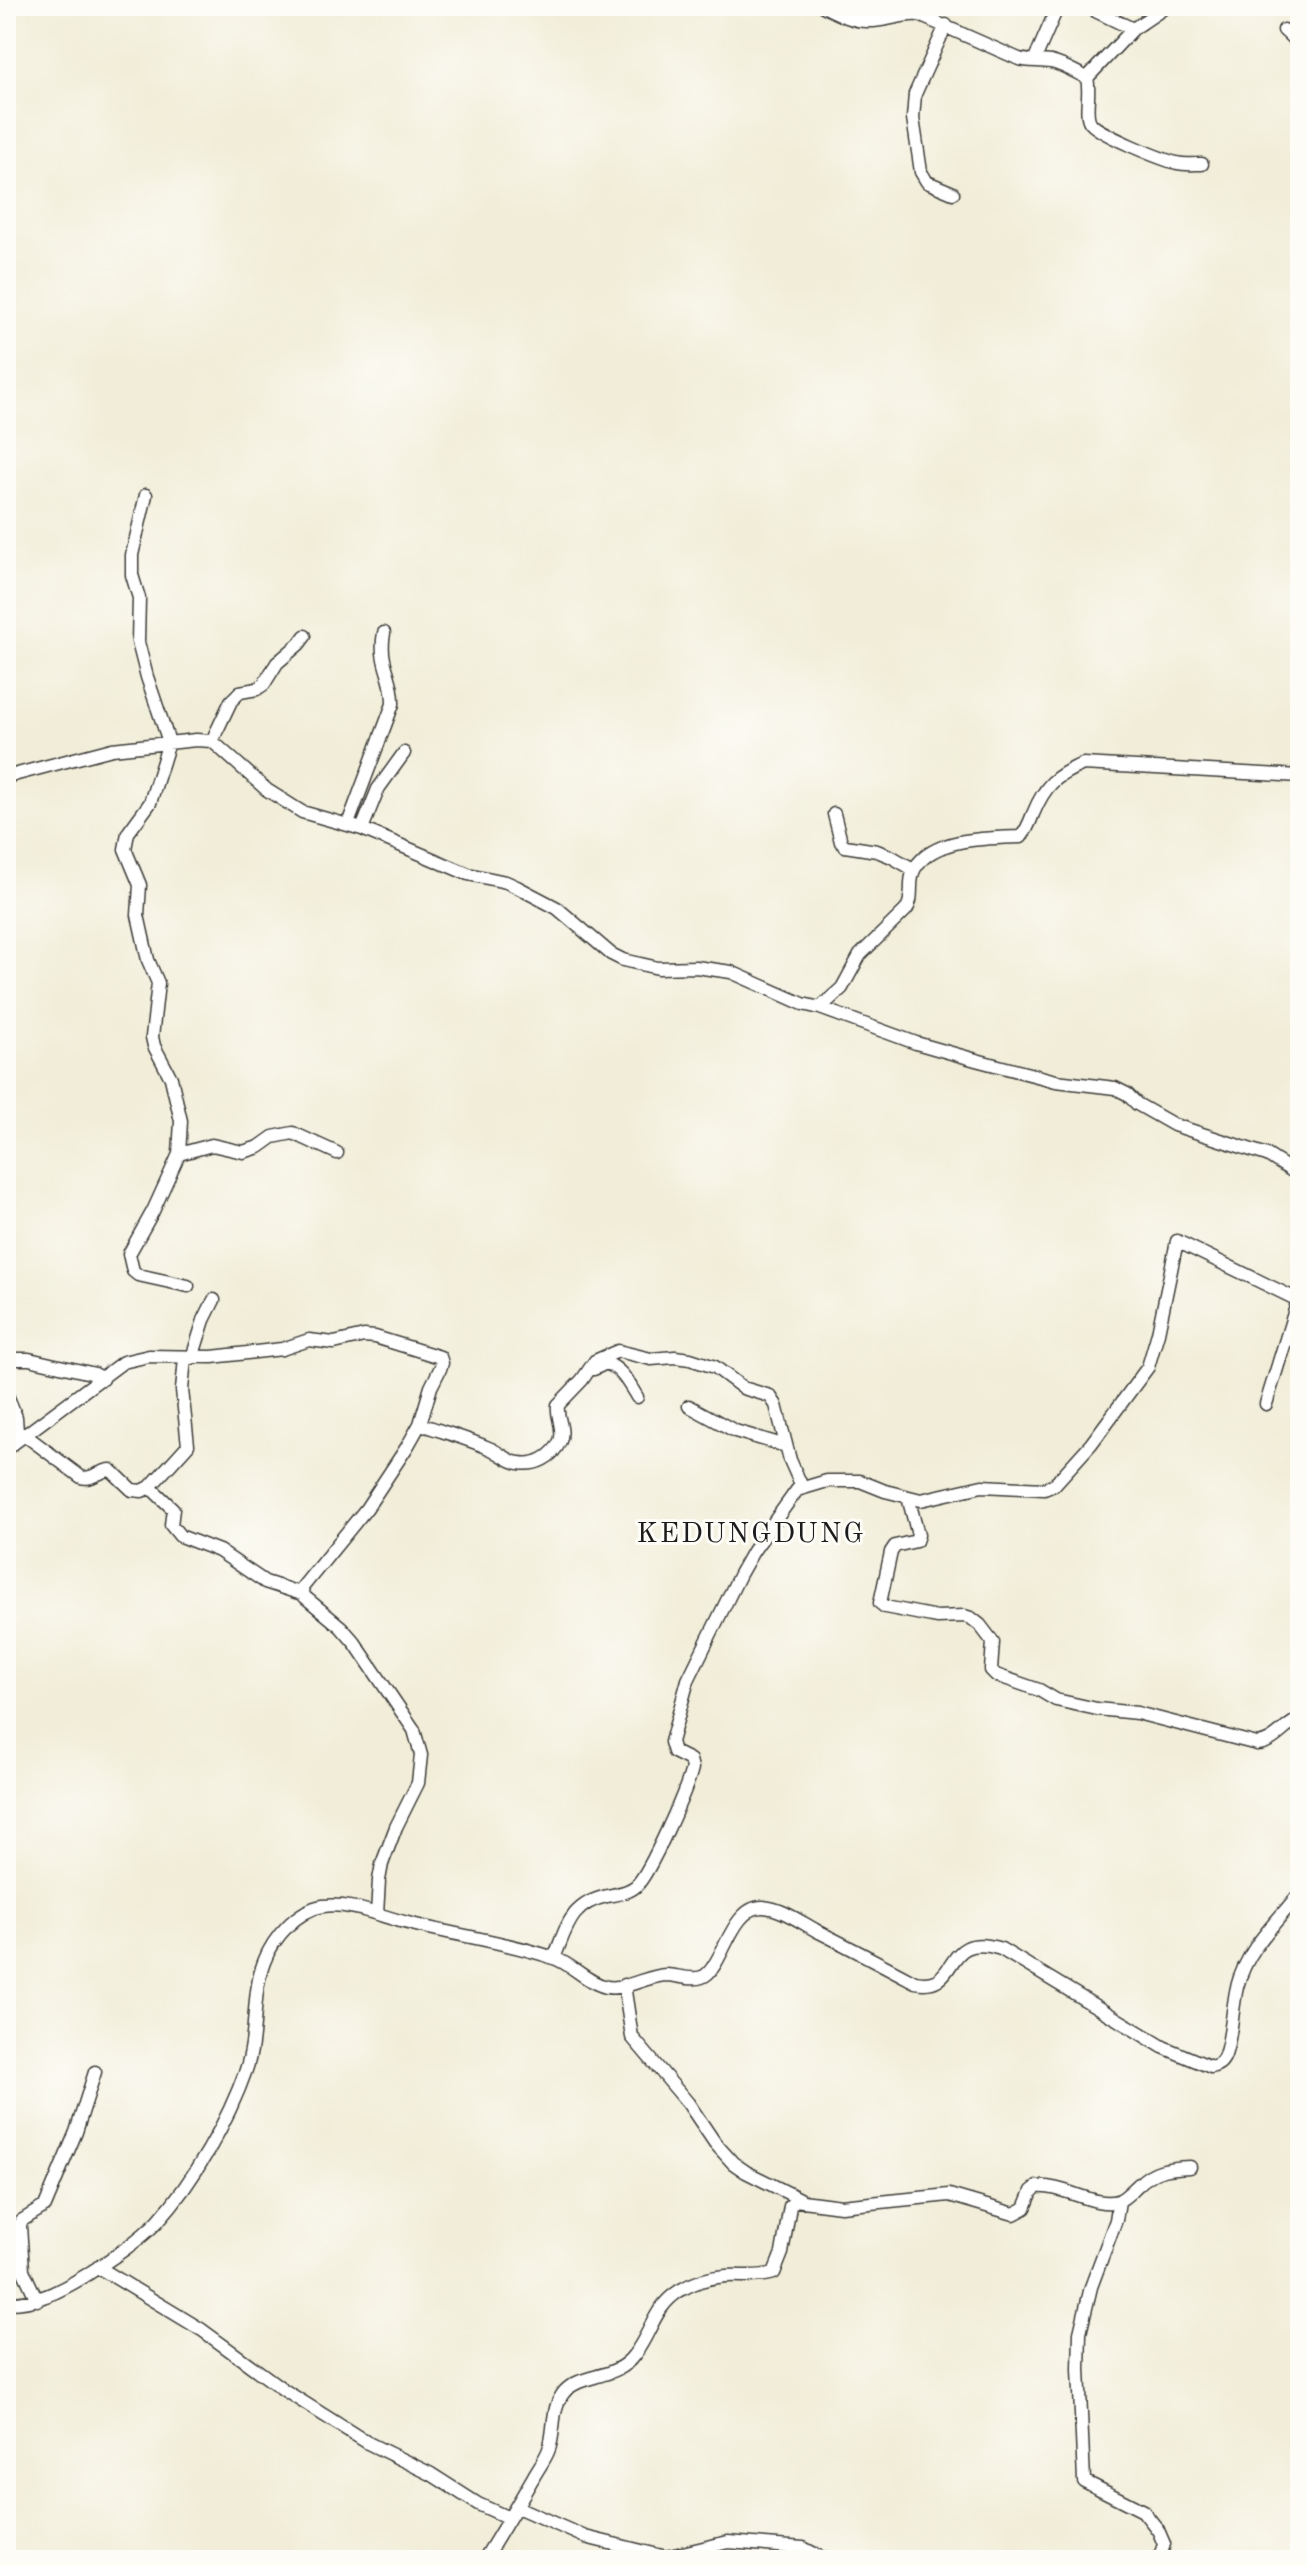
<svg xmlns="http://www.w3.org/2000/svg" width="1306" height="2566" font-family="'Old Standard TT',serif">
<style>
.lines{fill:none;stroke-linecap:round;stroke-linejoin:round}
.minor-casing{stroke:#3c3b38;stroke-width:15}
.minor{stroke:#fff;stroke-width:12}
.labels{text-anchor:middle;stroke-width:6;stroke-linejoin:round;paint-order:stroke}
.quarter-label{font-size:28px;letter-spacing:2px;fill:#1c1c1c;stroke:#fdfcf7}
</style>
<rect width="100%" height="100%" fill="#fdfcf7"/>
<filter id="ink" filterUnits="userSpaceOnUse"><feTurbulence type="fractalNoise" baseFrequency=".0125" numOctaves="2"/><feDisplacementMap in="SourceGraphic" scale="16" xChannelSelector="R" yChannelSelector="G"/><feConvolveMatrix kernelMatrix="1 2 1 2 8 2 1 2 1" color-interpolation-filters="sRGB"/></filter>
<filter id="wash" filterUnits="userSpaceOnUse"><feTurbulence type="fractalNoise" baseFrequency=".006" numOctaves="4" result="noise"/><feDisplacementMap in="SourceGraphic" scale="32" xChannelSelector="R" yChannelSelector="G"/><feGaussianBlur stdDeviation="1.8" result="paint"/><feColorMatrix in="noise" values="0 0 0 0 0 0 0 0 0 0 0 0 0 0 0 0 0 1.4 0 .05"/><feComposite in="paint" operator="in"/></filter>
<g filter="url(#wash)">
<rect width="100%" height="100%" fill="#f1edd8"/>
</g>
<g filter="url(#ink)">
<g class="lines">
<defs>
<path id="minor" d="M823 6C837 13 852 21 867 21 885 22 902 13 919 15L1019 59C1029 62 1040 60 1051 62 1064 65 1075 72 1087 78 1091 94 1084 112 1090 122 1096 133 1163 160 1177 163 1185 165 1194 164 1202 164
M1085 6 1133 29
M946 25 915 94 913 118 921 172 927 182 953 193
M1284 30 1300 45
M1034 61 1058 6
M1087 78 1133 29 1167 6
M146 495 132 555V575L139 598 138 642 147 677 169 742 150 803 128 833 125 849 140 885 138 915 148 960 158 983 152 1037 154 1046 171 1078 181 1121 179 1154 153 1211 129 1254 133 1271 138 1275 188 1286
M212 741 231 701 240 692 257 689 264 684 277 663 299 644 305 636
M6 777 112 749 196 740 212 741 267 790 302 812 362 829 468 874 506 882 517 887 557 908 611 954 623 960 658 968 696 967 731 972 803 1004 820 1008 842 988 860 955 906 910C915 898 907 881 915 868 934 837 989 838 1021 837 1027 830 1030 822 1033 814 1045 785 1055 776 1083 764L1300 776
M834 814 841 842 845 846 877 851 892 857 913 869
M348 824 393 704C394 676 378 664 384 633
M362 829 378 789 404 753
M820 1008 916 1043 976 1060 1056 1081 1115 1088 1127 1094 1137 1104 1174 1125 1267 1155 1300 1176
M179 1154 212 1145 243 1152 259 1147 273 1137 293 1133 337 1153
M192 1358 204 1320 214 1300
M6 1359H29L95 1374 103 1379
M594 1369 606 1363C622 1369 629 1384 637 1397
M6 1393 16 1417 17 1432
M1266 1404 1298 1300
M689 1406 735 1431 786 1446
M420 1424C443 1432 469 1439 491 1449 500 1453 509 1462 519 1463 536 1466 553 1457 560 1441 565 1429 556 1417 558 1405L582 1380 595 1361 618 1351 651 1359 675 1357 690 1359 715 1367 743 1388 770 1396 776 1405 790 1460 802 1487
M6 1428 25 1435 81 1477C91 1481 100 1470 111 1470L132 1490 142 1491 150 1487 188 1445 182 1390 185 1358
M6 1449 123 1362 149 1356 212 1357 282 1349 309 1340 334 1343 364 1336 375 1337 440 1357 442 1363 440 1369 431 1387 420 1424 407 1447 366 1509 301 1589 305 1597 341 1627 355 1643 414 1730 421 1755 418 1783 396 1827 382 1864 379 1880 377 1914
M150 1487 173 1509 171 1525 180 1536 219 1551 265 1582 302 1594
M908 1497 918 1535 916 1541 895 1546 891 1552 880 1603 885 1607 937 1617 964 1616 971 1618 980 1625 993 1642 991 1670 996 1675 1039 1690 1056 1700 1097 1709 1137 1713 1257 1744C1275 1743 1284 1725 1300 1719
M554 1958C567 1927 570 1904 607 1896 617 1894 628 1893 636 1886 650 1873 687 1789 692 1768L690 1760 674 1752 671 1742 688 1680 740 1574 753 1551 797 1490 827 1481H860L885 1491 921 1500 982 1486 1044 1489 1054 1485 1091 1444 1148 1367 1158 1333 1177 1241 1300 1301
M624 1985 632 2037 688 2103 715 2143 733 2163 746 2172 800 2199
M1119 2201 1116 2220 1091 2287 1080 2333 1079 2369 1084 2481 1143 2511 1158 2530 1164 2544 1159 2560
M98 2267 202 2330 284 2390 368 2443 431 2474 478 2504 509 2518
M37 2300 23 2270 20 2226 21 2221 45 2206 76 2132 95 2072
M6 2303C36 2304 60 2291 85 2276 108 2261 139 2241 158 2221 194 2181 228 2121 246 2070 258 2035 251 1996 264 1962 273 1938 297 1910 323 1906 352 1902 384 1918 412 1924 459 1936 508 1942 554 1958 572 1964 587 1983 607 1987 626 1990 646 1976 666 1975 678 1975 697 1983 707 1974 724 1960 733 1906 763 1907 782 1908 802 1923 819 1932 851 1948 883 1965 915 1982 963 1991 939 1930 1001 1949L1163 2047 1211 2067C1218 2065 1222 2063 1225 2055 1232 2035 1232 2008 1237 1987 1247 1948 1276 1923 1300 1893
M517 2507 585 2537 666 2557 728 2542 803 2548 826 2560
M484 2560C501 2532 518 2504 534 2476 539 2467 546 2458 549 2449 556 2429 550 2408 565 2391 582 2373 616 2380 634 2355 652 2332 653 2308 679 2291 692 2283 710 2277 726 2276 742 2275 759 2278 774 2273L782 2253 790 2206 795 2200 841 2206 949 2195 1014 2214 1025 2208 1032 2191 1037 2187C1063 2184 1094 2208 1118 2201 1126 2198 1132 2190 1138 2185 1154 2169 1169 2168 1190 2167
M950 2560H974"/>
</defs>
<use href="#minor" class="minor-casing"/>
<use href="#minor" class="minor"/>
</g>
</g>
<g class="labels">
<g class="quarter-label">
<text x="751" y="1542">KEDUNGDUNG</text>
</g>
</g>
<rect width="1306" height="2566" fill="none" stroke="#fdfcf7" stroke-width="32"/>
</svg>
